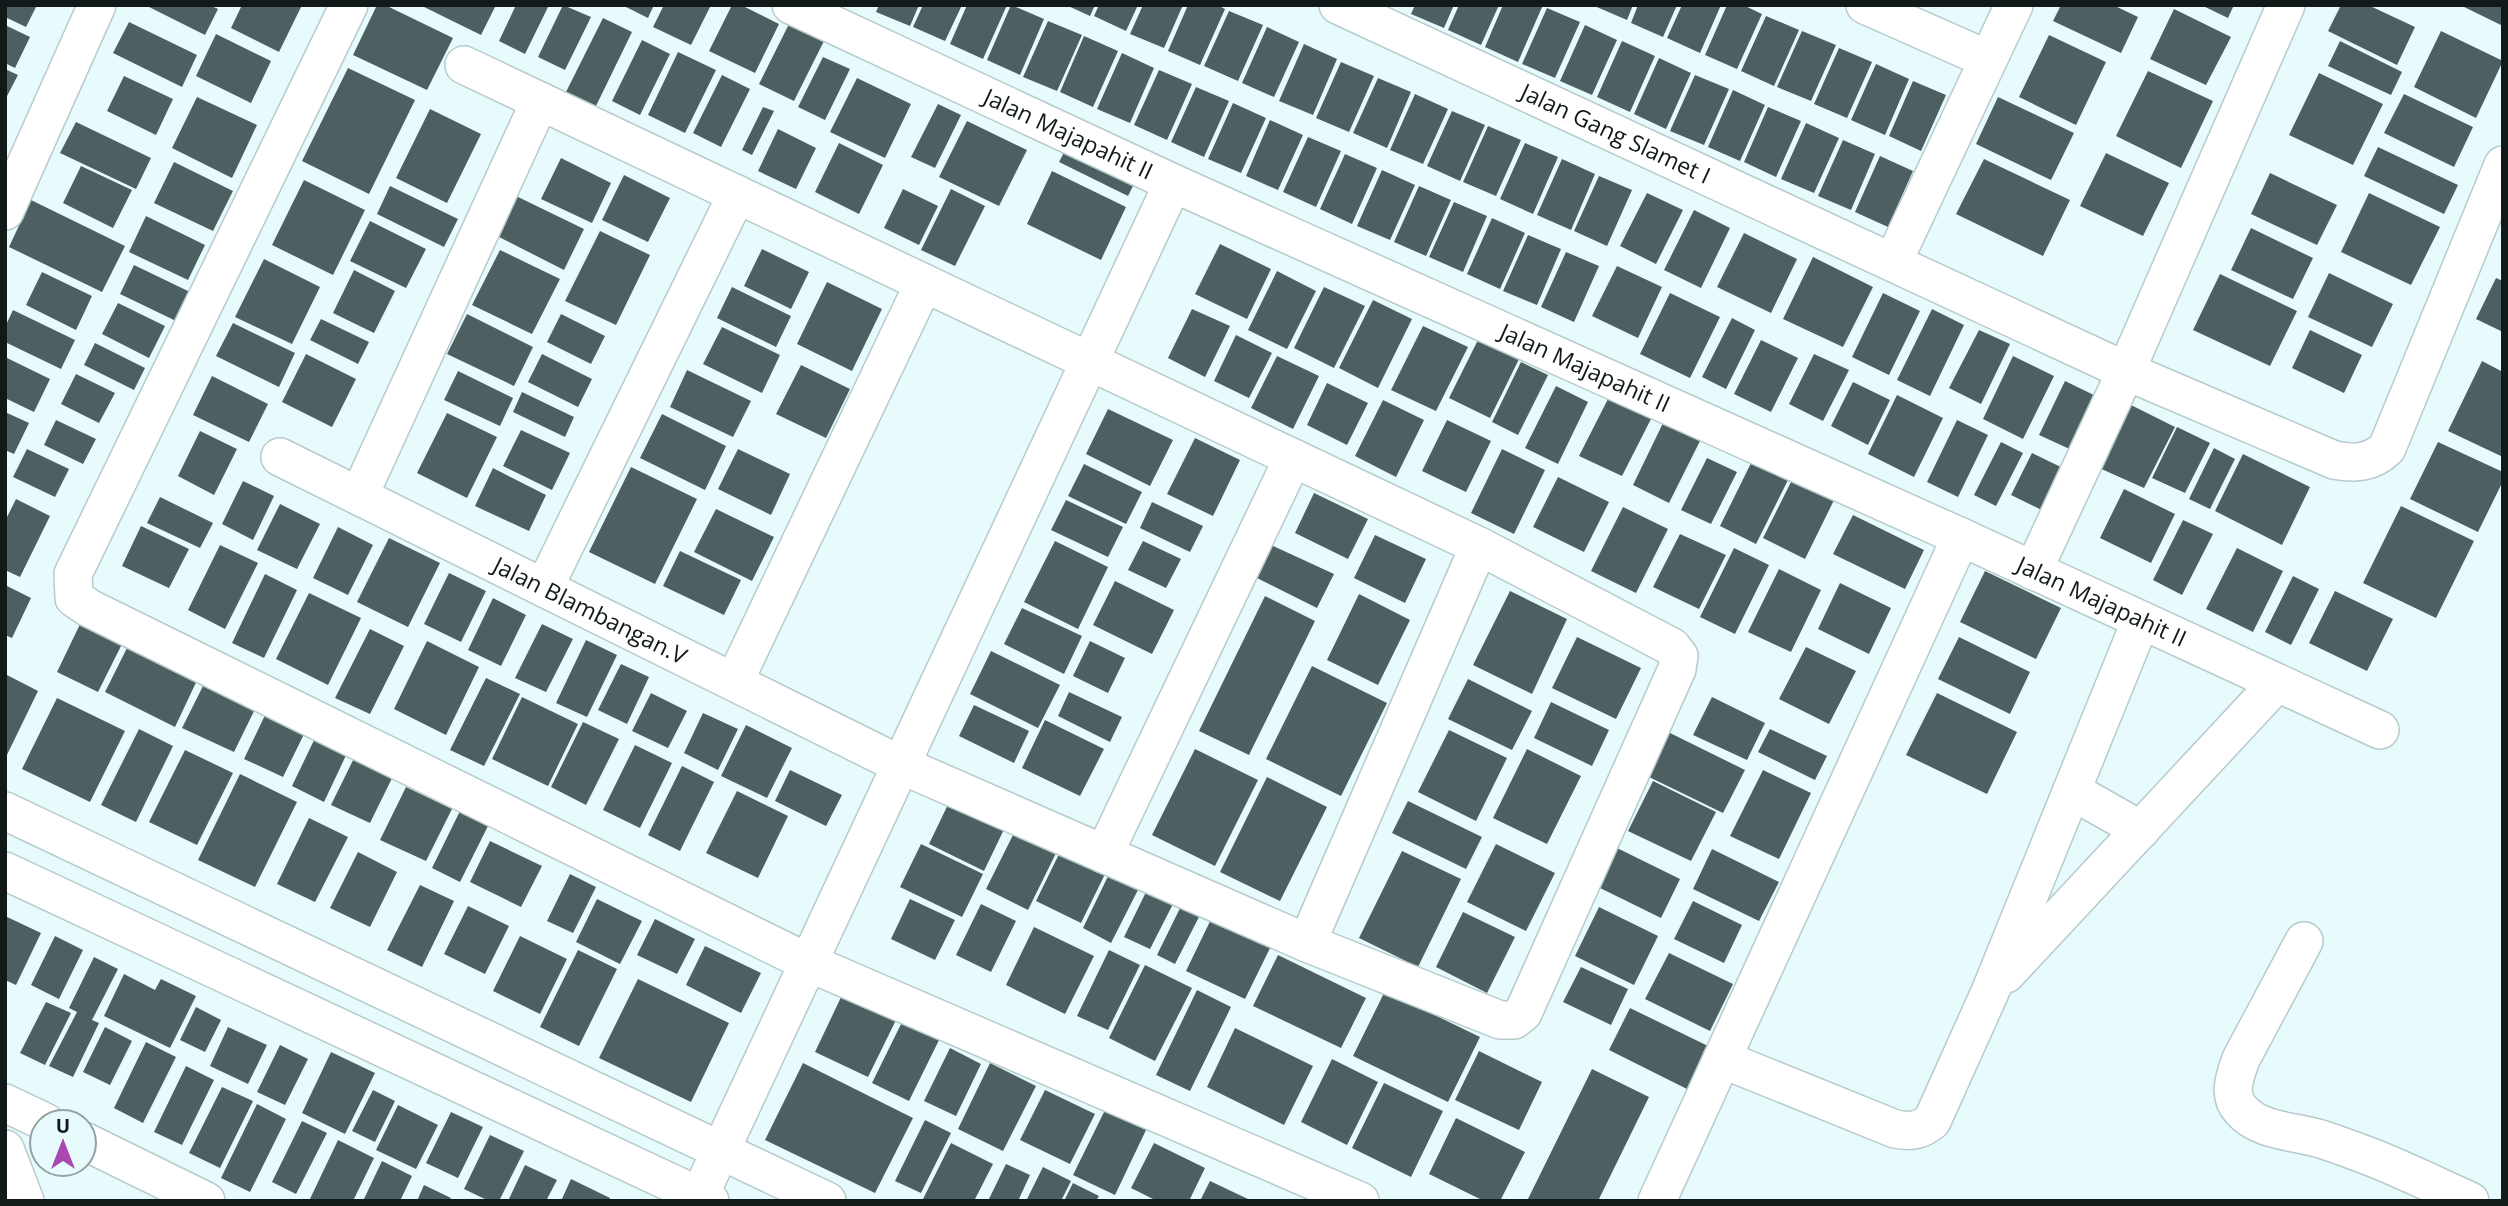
<svg xmlns="http://www.w3.org/2000/svg" width="2508" height="1206" font-family="'Open Sans',sans-serif">
<style>
.building{fill:#4d5f60}
.lines{fill:none;stroke-linecap:round;stroke-linejoin:round}
.street-casing{stroke:#b7cbcc;stroke-width:40}
.street{stroke:#fff;stroke-width:37}
.labels{text-anchor:middle;stroke-width:7;stroke-linejoin:round;paint-order:stroke}
.street-label{font-size:23px;fill:#121919;stroke:#e7fbfd}
</style>
<rect width="100%" height="100%" fill="#e7fbfd"/>
<path class="building" d="M5 5H37L26 27 5 17Z
M145 5H209L218 9 205 35Z
M242 5H302L279 52 231 28Z
M377 5H385L453 38 427 90 353 55Z
M420 5H496L481 35Z
M516 5H549L525 54 499 41Z
M563 5 591 17 565 70 538 57Z
M622 5H654L648 18Z
M664 5H711L691 45 653 27Z
M732 5H741L779 24 755 73 709 51Z
M879 5H919L910 26 876 12Z
M923 5H962L945 41 913 27Z
M967 5H1007L983 59 950 44Z
M1011 5 1044 19 1020 75 987 60Z
M1066 5H1095L1090 16Z
M1099 5H1138L1126 31 1094 16Z
M1143 5H1183L1164 48 1130 34Z
M1188 5H1217L1225 9 1200 65 1168 51Z
M1415 5H1454L1444 28 1411 14Z
M1459 5H1499L1481 45 1448 30Z
M1503 5H1543L1518 62 1485 47Z
M1592 5H1633L1627 20Z
M1638 5H1677L1663 37 1631 23Z
M1682 5H1721L1700 53 1667 38Z
M1727 5H1743L1762 14 1737 69 1705 55Z
M2061 5H2113L2138 17 2121 53 2053 21Z
M2201 5H2234L2228 18Z
M2341 5H2368L2415 27 2397 65 2328 31Z
M2460 5H2503V26Z
M1547 8 1580 22 1555 78 1522 64Z
M2174 9 2231 37 2206 85 2150 59Z
M1229 11 1263 25 1238 81 1204 66Z
M1766 16 1799 30 1774 86 1741 71Z
M603 18 632 32 596 106 566 92Z
M1048 21 1082 35 1057 91 1023 77Z
M129 22 197 55 182 87 113 53Z
M789 24 824 41 794 101 759 84Z
M5 25 30 37 15 68 5 63Z
M1585 25 1617 40 1592 95 1560 81Z
M1267 27 1299 42 1274 97 1242 83Z
M1802 31 1836 45 1811 101 1777 87Z
M2441 31 2503 61 2476 118 2414 87Z
M216 34 271 61 251 103 196 76Z
M2049 35 2106 62 2076 125 2019 97Z
M1084 36 1118 51 1093 107 1060 92Z
M642 40 670 54 640 115 612 101Z
M1622 41 1655 56 1630 112 1597 97Z
M2340 41 2402 72 2391 95 2328 66Z
M1304 44 1337 59 1313 115 1279 101Z
M1839 48 1872 62 1847 118 1814 104Z
M678 52 716 70 685 133 648 115Z
M1122 53 1154 68 1130 123 1097 109Z
M823 57 850 69 825 120 798 107Z
M1659 58 1691 73 1666 129 1634 114Z
M1341 62 1374 76 1349 132 1316 118Z
M1876 64 1909 79 1885 135 1851 120Z
M348 68 415 100 369 194 302 161Z
M5 69 18 75 5 100Z
M1159 70 1192 84 1167 140 1134 125Z
M2148 71 2213 101 2181 168 2116 136Z
M2319 73 2383 104 2353 165 2289 135Z
M722 75 750 89 721 147 693 133Z
M1695 75 1729 89 1704 145 1670 131Z
M124 76 173 99 156 135 107 111Z
M857 78 911 104 885 158 830 132Z
M1378 78 1411 92 1387 148 1353 133Z
M1913 81 1946 95 1921 151 1889 136Z
M1196 87 1229 101 1204 157 1171 142Z
M1733 90 1765 105 1740 161 1708 147Z
M1415 94 1448 109 1423 164 1390 150Z
M2404 94 2473 127 2454 167 2384 133Z
M197 97 257 125 232 178 172 148Z
M1998 97 2074 133 2051 180 1976 144Z
M1233 103 1266 118 1241 173 1208 159Z
M938 104 961 115 935 168 911 157Z
M763 107 774 111 752 155 742 150Z
M1768 107 1801 121 1776 177 1744 162Z
M430 109 481 134 447 203 396 178Z
M1452 111 1485 125 1460 181 1427 166Z
M1270 120 1303 135 1278 190 1246 176Z
M967 121 1027 150 999 206 939 177Z
M76 122 151 158 136 189 60 153Z
M1806 123 1839 138 1814 193 1781 179Z
M1488 126 1521 140 1496 196 1463 182Z
M778 129 816 148 796 189 758 171Z
M1308 137 1341 151 1316 207 1283 192Z
M1071 139 1140 172 1128 196 1059 162Z
M1843 140 1875 154 1851 210 1818 196Z
M839 143 883 165 859 214 815 192Z
M1525 143 1558 157 1533 214 1500 199Z
M2378 147 2458 185 2444 214 2364 176Z
M2106 153 2169 183 2143 236 2080 206Z
M1345 154 1377 168 1352 224 1320 209Z
M1880 156 1913 171 1888 227 1855 212Z
M561 158 611 183 592 223 541 199Z
M1562 159 1595 174 1571 230 1537 215Z
M1984 159 2070 200 2043 256 1956 214Z
M174 162 233 191 213 231 154 203Z
M81 166 132 190 113 228 63 203Z
M1382 170 1415 185 1390 240 1357 226Z
M1052 171 1126 207 1101 260 1027 224Z
M2270 173 2337 205 2317 245 2251 214Z
M624 175 670 198 648 242 602 220Z
M1599 176 1632 190 1607 246 1574 231Z
M304 180 365 210 333 275 272 245Z
M390 186 458 219 444 247 377 214Z
M1419 186 1451 200 1426 256 1394 242Z
M903 189 938 206 919 245 884 228Z
M951 189 985 206 955 266 921 250Z
M1647 193 1683 210 1656 264 1620 246Z
M2369 193 2440 227 2411 285 2341 252Z
M516 196 584 229 564 270 497 236Z
M31 200 125 246 102 292 9 247Z
M1454 202 1487 216 1463 272 1429 257Z
M1694 210 1730 228 1701 288 1664 270Z
M146 216 205 245 188 280 129 252Z
M1492 218 1525 233 1500 289 1467 274Z
M370 221 426 249 406 288 350 261Z
M2251 228 2313 258 2293 299 2231 270Z
M600 231 650 255 616 325 565 301Z
M1744 233 1797 259 1771 313 1717 287Z
M1528 235 1561 249 1537 305 1503 291Z
M1220 244 1271 269 1247 319 1195 294Z
M762 249 809 272 791 309 744 286Z
M500 250 560 279 532 334 472 305Z
M1566 252 1599 266 1574 322 1541 307Z
M1813 257 1873 287 1843 347 1783 319Z
M264 259 320 287 292 344 235 317Z
M134 265 190 292 176 321 120 294Z
M1617 266 1662 287 1638 338 1592 316Z
M354 270 395 291 374 333 333 313Z
M1277 271 1316 291 1287 349 1248 330Z
M42 272 92 296 76 330 26 305Z
M2329 273 2393 304 2372 347 2308 317Z
M2220 274 2297 311 2270 366 2193 330Z
M2496 278 2503 281V332L2476 319Z
M827 282 882 309 852 371 797 344Z
M732 287 791 316 776 347 717 318Z
M1324 287 1365 306 1334 368 1294 348Z
M1670 293 1720 317 1690 378 1640 354Z
M1883 293 1920 311 1889 375 1852 357Z
M1373 300 1412 319 1378 388 1339 368Z
M118 303 165 326 149 358 102 334Z
M1192 309 1230 326 1205 377 1168 358Z
M1932 309 1964 325 1930 396 1897 380Z
M13 310 75 340 61 369 5 342V327Z
M467 314 533 347 514 386 447 354Z
M561 314 605 336 591 364 547 342Z
M1732 318 1755 330 1726 389 1702 377Z
M321 319 369 342 358 364 310 340Z
M233 323 295 353 279 387 216 356Z
M1423 326 1468 347 1436 411 1391 390Z
M722 327 780 355 762 393 703 364Z
M1979 330 2010 344 1981 404 1949 388Z
M2310 330 2362 355 2344 393 2292 368Z
M1236 335 1272 353 1249 398 1214 381Z
M1478 340 1519 359 1490 418 1449 398Z
M1761 340 1798 358 1771 412 1734 394Z
M95 343 145 368 134 390 84 365Z
M306 354 356 379 332 427 282 402Z
M542 354 592 379 578 407 528 382Z
M1814 354 1849 370 1823 421 1789 404Z
M1277 356 1319 376 1293 429 1251 408Z
M2013 356 2054 376 2023 439 1983 419Z
M5 357 50 379 34 412 5 398Z
M2482 361 2503 372V457L2448 431Z
M1521 362 1548 375 1518 435 1492 422Z
M801 365 850 389 826 438 776 414Z
M687 370 751 401 733 437 670 407Z
M458 371 513 398 500 426 444 400Z
M76 374 115 393 99 423 61 404Z
M212 376 268 404 249 442 193 415Z
M2065 381 2100 398 2074 451 2039 435Z
M1853 382 1890 400 1868 445 1831 426Z
M1327 383 1368 403 1347 445 1307 425Z
M1556 386 1588 402 1558 464 1525 448Z
M522 392 574 417 565 437 513 412Z
M1897 395 1943 418 1914 477 1868 454Z
M1609 397 1652 417 1622 476 1579 456Z
M1383 400 1424 420 1396 477 1355 456Z
M2129 404 2175 427 2144 488 2097 467Z
M1108 409 1173 440 1150 486 1086 454Z
M5 412 29 423 14 454 5 450Z
M447 413 497 437 467 498 417 473Z
M662 414 726 446 705 490 640 458Z
M56 420 96 439 83 464 44 445Z
M1447 420 1491 441 1466 492 1422 471Z
M1957 420 1988 435 1958 497 1927 482Z
M1664 421 1701 439 1669 503 1633 485Z
M2177 427 2210 443 2185 493 2152 478Z
M521 430 570 453 552 490 503 466Z
M200 431 237 449 214 495 178 476Z
M1195 438 1240 460 1213 516 1167 494Z
M2001 442 2023 453 1996 506 1974 495Z
M2438 442 2503 472V481L2478 532 2410 499Z
M2214 448 2235 459 2210 509 2189 499Z
M27 449 69 469 55 497 13 477Z
M738 449 790 474 771 515 718 489Z
M1502 449 1545 470 1514 534 1471 513Z
M2032 453 2069 471 2048 513 2011 495Z
M2243 454 2310 487 2282 545 2215 511Z
M1707 458 1737 472 1711 524 1681 510Z
M1753 459 1790 476 1756 544 1720 526Z
M1084 464 1142 492 1126 524 1068 496Z
M631 467 697 499 655 584 589 552Z
M493 468 546 495 529 531 475 506Z
M1795 474 1837 494 1805 559 1763 538Z
M1558 477 1609 502 1584 552 1533 527Z
M243 481 274 496 253 540 222 524Z
M2124 489 2175 514 2151 563 2100 538Z
M1314 493 1368 519 1348 559 1295 533Z
M160 497 213 523 200 548 147 523Z
M16 499 50 516 20 577 5 570V521Z
M1066 500 1123 527 1108 557 1051 530Z
M1152 502 1203 526 1190 552 1140 528Z
M280 504 320 524 297 569 257 550Z
M2401 506 2474 541 2436 618 2363 583Z
M1623 507 1668 529 1636 593 1591 571Z
M716 509 774 537 752 581 694 552Z
M1853 515 1924 550 1905 589 1833 554Z
M2183 520 2213 534 2182 595 2153 580Z
M141 526 189 549 169 588 122 566Z
M338 527 373 545 348 595 313 578Z
M1680 534 1726 555 1699 609 1653 587Z
M1375 535 1426 559 1405 603 1354 578Z
M389 538 440 563 408 627 357 602Z
M1055 541 1108 567 1078 629 1024 602Z
M1143 541 1181 559 1166 588 1128 570Z
M220 545 258 563 225 629 188 610Z
M1271 545 1334 574 1317 608 1255 577Z
M1734 548 1769 565 1735 634 1700 617Z
M2237 548 2283 571 2253 632 2206 609Z
M680 551 741 580 724 615 663 586Z
M1779 569 1821 590 1791 652 1748 632Z
M1985 571 2061 608 2036 659 1960 622Z
M449 573 486 591 461 642 424 624Z
M265 574 297 590 264 658 232 643Z
M2293 576 2319 589 2291 645 2265 632Z
M1115 581 1174 610 1152 654 1093 625Z
M1840 583 1891 608 1869 654 1818 629Z
M5 585 31 598 12 638 5 635Z
M1510 591 1567 619 1532 694 1473 665Z
M2335 591 2393 619 2367 671 2309 643Z
M309 593 361 618 328 685 276 659Z
M1359 594 1410 620 1378 685 1327 660Z
M1265 596 1315 621 1249 755 1199 731Z
M493 598 526 615 501 666 468 650Z
M1022 608 1082 636 1064 674 1004 644Z
M84 616 126 636 98 692 57 672Z
M542 624 573 639 546 692 515 678Z
M370 629 404 646 370 714 335 698Z
M1577 637 1641 668 1616 719 1552 688Z
M1959 637 2030 672 2010 714 1938 679Z
M131 640 200 674 175 727 105 692Z
M586 640 617 655 587 717 556 703Z
M427 641 479 667 446 735 394 709Z
M1090 641 1125 658 1108 693 1073 676Z
M1806 647 1856 671 1829 724 1779 699Z
M991 651 1060 685 1038 728 970 694Z
M621 664 649 677 627 724 598 710Z
M1312 666 1387 703 1341 796 1266 759Z
M5 674 38 691 5 759Z
M207 678 258 703 234 752 182 728Z
M486 678 520 694 484 766 450 750Z
M1468 679 1532 711 1512 750 1448 719Z
M1069 692 1122 717 1110 742 1058 716Z
M651 693 687 711 668 748 632 731Z
M1937 693 2017 732 1987 794 1906 755Z
M522 697 578 724 548 786 492 759Z
M1712 697 1765 723 1747 760 1693 735Z
M57 698 125 731 90 802 22 769Z
M1551 702 1609 730 1592 766 1534 738Z
M974 705 1029 731 1014 763 959 736Z
M268 709 307 728 283 777 244 759Z
M703 713 738 729 718 770 684 753Z
M1045 720 1104 749 1080 796 1022 768Z
M583 722 619 739 586 805 551 787Z
M746 725 792 748 767 798 721 776Z
M139 729 173 746 136 822 101 805Z
M1770 729 1827 756 1815 780 1758 752Z
M1449 730 1507 758 1476 821 1418 792Z
M1668 732 1745 770 1723 813 1647 776Z
M317 734 349 749 324 802 292 786Z
M635 745 672 763 640 828 603 810Z
M359 748 398 766 370 823 331 805Z
M1195 749 1258 780 1215 866 1152 835Z
M1527 749 1581 776 1547 844 1493 818Z
M185 750 233 773 197 845 149 822Z
M682 766 714 782 680 851 648 835Z
M790 770 842 795 826 826 775 801Z
M1763 770 1811 793 1779 859 1730 836Z
M240 774 297 802 255 887 198 860Z
M1267 777 1327 807 1280 901 1220 872Z
M1653 781 1716 812 1691 861 1628 831Z
M406 787 452 809 426 861 380 840Z
M737 791 788 816 758 878 706 853Z
M954 792 1009 819 984 871 929 844Z
M1408 801 1482 837 1466 869 1392 833Z
M461 809 490 822 460 882 432 868Z
M309 818 348 837 315 902 277 884Z
M1017 827 1059 847 1028 910 986 889Z
M490 841 542 866 521 907 470 882Z
M921 844 983 874 962 917 900 887Z
M1496 844 1555 873 1526 931 1467 902Z
M1615 847 1680 879 1661 918 1596 886Z
M1062 848 1107 870 1081 923 1036 901Z
M1712 849 1779 882 1759 921 1693 889Z
M1402 851 1461 879 1418 967 1359 938Z
M358 852 397 872 370 927 330 908Z
M1111 870 1141 884 1111 943 1083 928Z
M570 874 596 887 573 933 547 921Z
M420 885 454 901 422 967 387 950Z
M1147 890 1173 904 1150 949 1124 937Z
M597 899 642 921 620 964 576 942Z
M910 899 955 920 935 960 891 939Z
M1184 900 1203 909 1175 964 1157 955Z
M1693 901 1742 925 1724 963 1674 939Z
M981 904 1016 921 991 972 956 955Z
M468 906 509 926 485 974 444 954Z
M1599 907 1658 936 1634 985 1575 956Z
M1215 911 1274 940 1245 999 1186 971Z
M1463 912 1515 937 1487 993 1436 967Z
M5 916 41 933 16 985 5 980Z
M655 919 695 939 677 974 637 955Z
M1034 927 1094 956 1065 1014 1006 985Z
M55 936 83 950 59 999 31 985Z
M520 936 567 959 540 1014 493 991Z
M705 946 761 973 741 1013 686 985Z
M578 950 617 969 579 1046 540 1027Z
M1109 950 1140 965 1108 1030 1077 1016Z
M1669 953 1733 984 1710 1031 1645 999Z
M1278 955 1366 998 1341 1048 1253 1006Z
M94 957 118 969 92 1020 99 1023 73 1077 49 1066 77 1012 69 1008Z
M1145 965 1192 988 1155 1061 1109 1038Z
M1581 967 1628 989 1611 1025 1563 1002Z
M124 974 155 990 161 979 196 996 170 1048 104 1016Z
M638 979 729 1023 691 1102 599 1058Z
M1197 990 1231 1007 1190 1091 1156 1075Z
M1385 991 1480 1037 1448 1102 1353 1056Z
M843 993 896 1020 868 1077 815 1052Z
M46 1002 71 1013 45 1065 20 1053Z
M196 1007 221 1020 205 1052 180 1040Z
M1630 1008 1708 1046 1687 1089 1609 1050Z
M904 1018 941 1036 909 1101 872 1083Z
M105 1027 132 1041 110 1085 83 1072Z
M228 1027 267 1045 248 1084 210 1066Z
M1235 1028 1313 1066 1284 1125 1207 1087Z
M146 1042 176 1057 143 1123 114 1108Z
M280 1045 308 1059 285 1105 257 1092Z
M950 1048 981 1064 956 1116 924 1101Z
M1479 1051 1542 1082 1519 1130 1455 1100Z
M331 1052 375 1073 345 1134 302 1113Z
M1332 1059 1378 1082 1347 1145 1301 1122Z
M803 1063 913 1118 875 1193 765 1140Z
M990 1063 1036 1086 1003 1151 958 1129Z
M186 1066 214 1080 182 1145 154 1132Z
M1592 1069 1649 1097 1598 1201H1533L1528 1199Z
M1384 1083 1443 1111 1411 1177 1352 1148Z
M222 1087 253 1101 220 1168 189 1153Z
M373 1090 395 1101 375 1142 352 1131Z
M1045 1090 1095 1114 1070 1164 1020 1140Z
M257 1104 286 1119 250 1192 221 1178Z
M398 1105 438 1125 416 1169 376 1150Z
M1106 1108 1147 1128 1115 1195 1073 1175Z
M451 1112 483 1127 458 1178 426 1163Z
M1456 1118 1525 1152 1500 1201H1484L1429 1174Z
M925 1120 951 1133 921 1193 895 1181Z
M302 1121 327 1133 296 1194 272 1182Z
M490 1135 524 1151 499 1201H489L464 1189Z
M338 1140 374 1158 353 1201H309Z
M951 1143 993 1164 974 1201H922Z
M1154 1143 1205 1168 1189 1201H1157L1131 1188Z
M382 1161 412 1176 400 1201H363Z
M1006 1164 1030 1175 1018 1201H988Z
M525 1165 557 1180 546 1201H508Z
M1043 1167 1071 1181 1061 1201H1026Z
M571 1179 610 1198 609 1201H561Z
M1210 1181 1248 1199 1247 1201H1200Z
M1073 1183 1099 1196 1096 1201H1064Z
M424 1185 451 1198 449 1201H417Z"/>
<g class="lines">
<defs>
<g id="street">
<path d="M349 5 73 574 74 598 89 608 807 962 1360 1201"/>
<path id="s1" d="M791 5 1173 183 1961 537 2380 730"/>
<path id="s2" d="M1338 5 2126 371 2334 460C2355 464 2372 463 2387 448L2503 165"/>
<path d="M1865 5 1987 59"/>
<path d="M5 211 97 5"/>
<path d="M1893 262 2014 5"/>
<path id="s3" d="M280 457 899 764 1307 943 1500 1020H1514L1523 1013 1677 669 1679 656 1672 647 1479 546 464 65"/>
<path d="M359 496 540 101"/>
<path d="M2033 571 2126 371 2286 5"/>
<path d="M544 588 737 194"/>
<path d="M734 682 924 283"/>
<path d="M2072 791 2141 830"/>
<path d="M5 811 827 1201"/>
<path d="M1104 854 1293 458"/>
<path d="M5 871 710 1201"/>
<path d="M2304 941 2241 1059C2235 1076 2227 1095 2241 1110 2260 1132 2295 1131 2321 1139 2339 1145 2358 1152 2376 1159 2408 1172 2439 1187 2470 1201"/>
<path d="M1307 943 1479 546"/>
<path d="M2006 974 2277 683"/>
<path d="M1722 1059 1895 1129C1910 1132 1920 1131 1932 1121L1990 992 2141 620"/>
<path d="M5 1103 45 1122"/>
<path d="M84 1141 206 1201"/>
<path d="M5 1149 25 1201"/>
<path d="M697 1201 1173 183"/>
<path d="M1657 1201 1961 537"/>
</g>
</defs>
<use href="#street" class="street-casing"/>
<use href="#street" class="street"/>
</g>
<g class="labels">
<g class="street-label">
<text dy="8" stroke="none"><textPath href="#s2" startOffset="306">Jalan Gang Slamet I</textPath></text>
<text dy="8" stroke="none"><textPath href="#s1" startOffset="306">Jalan Majapahit II</textPath></text>
<text dy="8" stroke="none"><textPath href="#s1" startOffset="873">Jalan Majapahit II</textPath></text>
<text dy="8" stroke="none"><textPath href="#s1" startOffset="1440">Jalan Majapahit II</textPath></text>
<text dy="8" stroke="none"><textPath href="#s3" startOffset="346">Jalan Blambangan.V</textPath></text>
</g>
</g>
<rect width="2508" height="1206" fill="none" stroke="#121919" stroke-width="14"/>
<g transform="translate(63 1143)"><circle r="33" fill="#e7fbfd" stroke="#92a1a2" stroke-width="2"/>
<path d="M0-5L12 26L0 18L-12 26Z" fill="#a949b0"/>
<text y="-10" font-size="19" font-weight="bold" text-anchor="middle" fill="#121919">U</text>
</g>
</svg>
